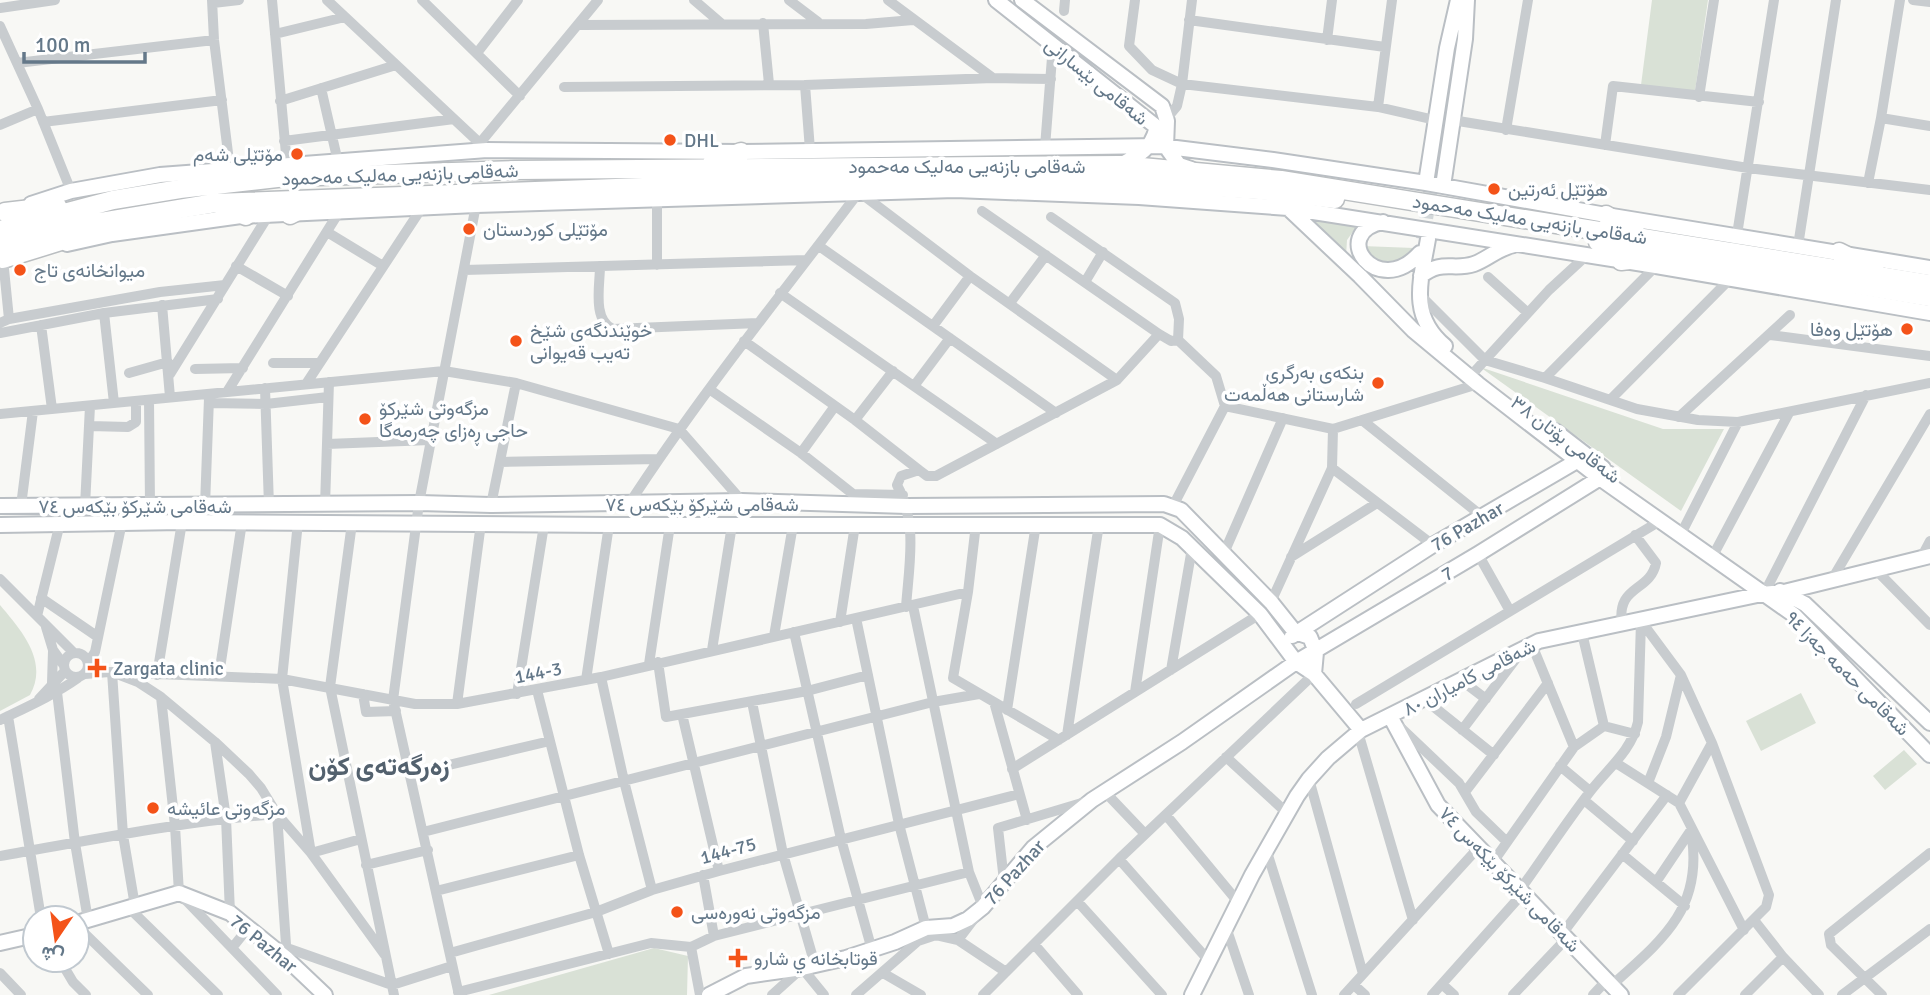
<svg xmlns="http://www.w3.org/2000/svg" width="1930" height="995" font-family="Signika,Vazirmatn,sans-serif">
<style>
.green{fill:#d9e1d6}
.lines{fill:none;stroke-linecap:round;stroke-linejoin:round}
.secondary-tunnel{stroke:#d3d8da;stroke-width:14;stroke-dasharray:14 7;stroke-linecap:butt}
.secondary-casing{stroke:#babfc4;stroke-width:18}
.highway-casing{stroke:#babec1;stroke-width:21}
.street{stroke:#c8cccf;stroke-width:10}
.secondary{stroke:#fff;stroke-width:14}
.highway{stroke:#fff;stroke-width:18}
.poi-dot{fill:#f45319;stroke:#fff;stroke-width:2.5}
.labels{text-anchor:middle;stroke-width:7;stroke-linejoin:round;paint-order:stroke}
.street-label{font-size:19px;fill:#647889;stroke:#fff}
.poi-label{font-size:19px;fill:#647889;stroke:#fff;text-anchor:start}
.district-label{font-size:26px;font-weight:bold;fill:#53616e;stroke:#fff}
</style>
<rect width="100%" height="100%" fill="#f8f8f5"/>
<path class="green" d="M1652 0H1708L1695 91 1641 85Z
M1307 219 1357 226 1347 240 1346 256Z
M1362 246 1414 248 1395 264H1377Z
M1480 367 1663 429H1724L1681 511Z
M0 605C21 630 49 661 30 695L0 711Z
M1801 693 1816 723 1761 751 1746 721Z
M1904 750 1917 764 1885 790 1873 776Z
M654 948 688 956 687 995H489Z"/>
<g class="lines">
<path class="secondary-tunnel" d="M1423 239 1433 173"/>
<defs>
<path id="secondary" d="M996 0 1154 125 1156 130C1151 150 1137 156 1120 165
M1022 0 1162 106 1167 121 1166 147 1179 165 1191 169
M1426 183 1447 48 1458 0
M1443 186 1465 39 1467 0
M31 204 71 191 160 175 487 150 741 152 1160 146 1273 160 1426 183 1606 215 1930 268
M1288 208 1360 276 1413 330 1478 384 1601 479 1794 615 1930 755
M1383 222C1328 233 1377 301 1420 253
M1428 239C1421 280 1408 315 1445 346
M67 244 112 234 241 216 476 205 955 190 1139 197 1288 208 1656 266 1930 313
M1421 276C1442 259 1453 271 1474 264 1488 259 1498 248 1514 245
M1555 431 1603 468
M0 506 419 503 491 505 742 501 907 506 1164 504 1181 510 1271 602 1295 632 1310 637 1316 652 1314 674
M0 525 182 522 609 525H1160L1182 538 1260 614 1296 662 1314 674 1361 730
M1780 591 1805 604 1930 723
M1292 636 1433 545 1582 458
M1390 716 1438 805 1621 995
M77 923 179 893 230 913 287 959 325 995
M0 943 35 935
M709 995 746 976 802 968 846 958 895 942 926 928 953 926 968 919 983 907 1033 848 1092 800 1182 742 1296 662 1478 554 1608 473
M1192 995 1252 875 1297 796 1309 779 1328 758 1361 730 1539 641 1762 594 1784 592 1930 556"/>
<path id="highway" d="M712 163 741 152
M218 204 246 216
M5 212 57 206
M290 215 319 200
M1606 215 1633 231
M0 230 113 200 180 189 286 177 515 170 1120 165 1281 180 1930 284
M1598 242 1930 297
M0 244 65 228 215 203 859 179 1076 181 1179 185 1259 190 1335 199
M1839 252 1875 270
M3 259 77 236
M1621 261 1656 257"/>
</defs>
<use href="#secondary" class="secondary-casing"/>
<use href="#highway" class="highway-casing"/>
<path class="street" d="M212 0 214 40 230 169
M272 0 287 165
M327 0 487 150
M422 0 520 96
M694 0 722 24
M789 0 818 22
M888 0 993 78
M1135 0 1129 46 1152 70 1182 84 1378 107 1435 120
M1913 0 1930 2
M213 3 239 0
M0 8 55 0
M1064 11 1065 0
M1189 20 1385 47
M763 23 769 84
M580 25 866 24 913 20
M0 26 38 109 71 191
M275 34 345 17
M1327 40 1332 0
M477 53 518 0
M17 63 214 40
M805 85 810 150
M564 87 805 85 993 78 1051 79
M321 88 338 162
M1699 97 1714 0
M280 101 396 65
M1378 107 1392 0
M1164 118H1167L1177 106 1182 84 1192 0
M1881 118 1930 126
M1452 120 1748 168 1930 190
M43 122 222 100
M0 125 38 109
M1506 130 1528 0
M284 141 454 119
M480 143 598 0
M1605 145 1613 86 1759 102
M1045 147 1053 45
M1868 183 1881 118 1900 0
M982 211 1159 334 1171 341 1178 340
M1051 217 1175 303 1179 319 1178 340
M327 232 383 266
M1736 241 1774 0
M819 246 1056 413
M1798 246 1836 0
M3 259 9 319
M657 265V199
M236 266 288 296
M600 266C600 285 592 320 613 329L758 323
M464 270 807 260
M1488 277 1528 313
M1085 282 1103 252
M780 293 997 444
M1419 294 1485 360 1549 290 1587 255
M1010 303 1046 255
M162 305 170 397
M104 313 114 403
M0 323 9 319 160 292 225 285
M41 325 52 409
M933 326 970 276
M0 333 104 313 218 299
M1770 335 1930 356
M1178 340 1216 376 1225 406
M744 341 855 420 919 470
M273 363H319
M195 369 243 368
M1476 370 1485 360 1545 378 1637 409 1698 420 1738 422 1930 383
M129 373 168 362
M170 374 268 216
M1545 378 1656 266
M306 384 421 209
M914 386 950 338
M265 388 269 506
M709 389 801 453 853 494 903 495
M227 392 339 212
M149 400 150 506
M1610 400 1731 278
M209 403 266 404 328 397
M1225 406 1333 429 1478 384
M0 414 444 371 516 383 679 429 742 501
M1679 417 1790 315
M855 420 893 371
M1362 420 1483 517
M90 426 128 427 136 422V401
M327 444 430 440
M801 453 835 406
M500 462 658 459
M1332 468 1433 545
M629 504C700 395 781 295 859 192L970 276 1117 380
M325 505 329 382
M491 505 516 383
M21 506 33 411
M85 506 90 406
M205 506 209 398
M1173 506 1225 406
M298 522 282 679 311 853 361 839
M352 523 330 687 394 995
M976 524 968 592 953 678 1059 740
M1684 528 1738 422
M1716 550 1789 413
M1224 553 1283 418
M1478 554 1510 611
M1291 557 1377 503
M1921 558 1930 541
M1875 569 1930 625
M0 579 74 653
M1831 581 1930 414
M1767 588 1866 395
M41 598 98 637
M1271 602 1332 468 1333 429
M913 606 969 872 983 907 958 940
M906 607C909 565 918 523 897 485L901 476 919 470 927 476H936L1117 380 1159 334
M37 616 60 523
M856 618 899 824 926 928
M1641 621 1681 675 1712 743 1769 895 1766 907 1678 995
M840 622 855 525
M1622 625C1616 584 1650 593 1656 563L1635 535
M46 627 53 650 63 664
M794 632 841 839 872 950
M1582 633 1604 726
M774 636 793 525
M1532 645 1574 747
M712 650 732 525
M64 665a12 12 0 1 1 24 0a12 12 0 1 1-24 0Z
M658 662 666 717 807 691 868 675
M88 663 95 652 122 522
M649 664 670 525
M1171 670 1192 548
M85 674 109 672 282 679 415 704H457L601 677 968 592
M157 675 182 522
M219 675 242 522
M601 677 624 781 652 890
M586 680 609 525
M1461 680 1486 699
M52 683 53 651
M537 690 579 855 609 954
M57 692 75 843 88 920
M1135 692 1160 525
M363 694 366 712 396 711
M517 694 544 525
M161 697 175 826 179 893 277 995
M39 699 65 671
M1424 699 1494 755
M752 702 783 854 815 965
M994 702 1027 820
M457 704 481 523
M1356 704 1660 521
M1007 710 1036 524
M682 714 719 871
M8 716 41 918
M0 720C27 707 54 695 78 678
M1604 726 1635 734
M1401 728 1459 783 1476 812 1507 842
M1462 730 1521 652
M1358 732 1413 920
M1067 735 1099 524
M215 742 226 818 230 913
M1226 757 1287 813
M1616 763 1679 803 1744 930
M1560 766 1590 791
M1012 769 1260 614
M411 774 550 741
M1309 779 1363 974
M1648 783 1666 737 1681 675
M1105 792 1145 834
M1465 792 1548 683
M1584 800 1633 841
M1679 803 1712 743
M1166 815 1238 902
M423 832 933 702 979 694
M1266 849 1312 995
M1622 854 1685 906
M0 856C92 840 184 821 277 814L287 959
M1119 859 1209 961
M1493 862 1574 747 1604 726
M366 865 428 850
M703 875 714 936
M1004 881 998 828 1085 802
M1656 882 1691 830
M1520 890C1543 858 1565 824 1589 793 1607 769 1631 752 1638 722L1641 621
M436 891 579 855
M1077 901 1162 995
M135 906 123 835 112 672 138 682 161 697 215 742 249 774 261 788 277 814 311 853 385 955
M129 908 218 995
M1754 920 1783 957 1819 995
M77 926 148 995
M1226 927 1249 995
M1562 934 1667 795
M1034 944 1078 995
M691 947 700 995
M232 948 248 928
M287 948 392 985 452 966
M450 953 596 912 652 890 719 871 1019 794
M60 960 73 982 86 995
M0 973 21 995
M883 973 921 995
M1354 985 1365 995
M1443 985 1454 995
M1612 985C1661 941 1702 910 1692 838
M458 992 651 943 691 947 714 936 969 872
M459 995 393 700 419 503 476 205
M772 995 802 968 824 995
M856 995 918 941 936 935 958 940 1006 972
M983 995 1119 859 1314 674
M1344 995 1479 847
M1432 995 1523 893
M1513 995 1567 938
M1593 995 1607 980
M1745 995 1783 957
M1842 995 1930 929
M1882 995 1831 945 1829 934 1930 853"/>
<use href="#secondary" class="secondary"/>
<use href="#highway" class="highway"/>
</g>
<g class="poi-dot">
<circle cx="670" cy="140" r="7"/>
<circle cx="297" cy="154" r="7"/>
<circle cx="1494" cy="189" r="7"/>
<circle cx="469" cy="229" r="7"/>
<circle cx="20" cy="270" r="7"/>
<circle cx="1907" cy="329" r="7"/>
<circle cx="516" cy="341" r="7"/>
<circle cx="1378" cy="383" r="7"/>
<circle cx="365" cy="419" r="7"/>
<path d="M93.5 657.5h7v7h7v7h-7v7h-7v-7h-7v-7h7z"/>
<circle cx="153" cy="808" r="7"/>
<circle cx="677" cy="912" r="7"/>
<path d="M734.5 947.5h7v7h7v7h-7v7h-7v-7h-7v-7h7z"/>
</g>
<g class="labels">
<g class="street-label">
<text transform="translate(1097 81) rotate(39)" y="7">شەقامی بێسارانی</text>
<text x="967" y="173">شەقامی بازنەیی مەلیک مەحمود</text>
<text transform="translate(400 174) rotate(-2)" y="7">شەقامی بازنەیی مەلیک مەحمود</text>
<text transform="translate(1530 219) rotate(9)" y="7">شەقامی بازنەیی مەلیک مەحمود</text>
<text transform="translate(1566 439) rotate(37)" y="7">شەقامی بۆتان ٣٨</text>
<text x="702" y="511">شەقامی شێرکۆ بێکەس ٧٤</text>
<text x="135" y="513">شەقامی شێرکۆ بێکەس ٧٤</text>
<text transform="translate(1467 526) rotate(-30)" y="7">76 Pazhar</text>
<text transform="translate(1447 573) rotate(-31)" y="7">7</text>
<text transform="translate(538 672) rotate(-11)" y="7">144-3</text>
<text transform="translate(1848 673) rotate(45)" y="7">شەقامی حەمە جەزا ٩٤</text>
<text transform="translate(1469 677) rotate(-27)" y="7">شەقامی کامیاران ٨٠</text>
<text transform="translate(728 850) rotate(-15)" y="7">144-75</text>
<text transform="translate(1014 872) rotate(-48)" y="7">76 Pazhar</text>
<text transform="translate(1510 879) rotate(46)" y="7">شەقامی شێرکۆ بێکەس ٧٤</text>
<text transform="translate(264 943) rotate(39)" y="7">76 Pazhar</text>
</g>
<g class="poi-label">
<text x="684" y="147">DHL</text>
<text x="283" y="161" text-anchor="end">مۆتێلی شەم</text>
<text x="1508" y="196">هۆتێل ئەرتین</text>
<text x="483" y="236">مۆتێلی کوردستان</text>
<text x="34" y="277">میوانخانەی تاج</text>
<text x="1893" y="336" text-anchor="end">هۆتێل وەفا</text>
<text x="530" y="337">خوێندنگەی شێخ<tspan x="530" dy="22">تەیب قەیوانی</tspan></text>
<text x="1364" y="379" text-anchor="end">بنکەی بەرگری<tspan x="1364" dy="22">شارستانی هەڵمەت</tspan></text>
<text x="379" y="415">مزگەوتی شێرکۆ<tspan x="379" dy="22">حاجی ڕەزای چەرمەگا</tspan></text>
<text x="113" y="675">Zargata clinic</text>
<text x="167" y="815">مزگەوتی عائیشە</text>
<text x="691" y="919">مزگەوتی نەورەسی</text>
<text x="754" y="965">قوتابخانه ي شارو</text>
</g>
<g class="district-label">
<text x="379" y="775">زەرگەتەی کۆن</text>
</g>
</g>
<g transform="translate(56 939) rotate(193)"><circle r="33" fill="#ffffff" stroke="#c1c9d0" stroke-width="2"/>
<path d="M0-5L12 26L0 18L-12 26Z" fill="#f45319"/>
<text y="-10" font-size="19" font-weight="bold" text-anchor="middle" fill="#647889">ش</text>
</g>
<path d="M24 52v10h121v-10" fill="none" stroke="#647889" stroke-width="3.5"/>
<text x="35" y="52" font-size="21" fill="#647889" stroke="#ffffff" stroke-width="5" paint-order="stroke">100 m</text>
</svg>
